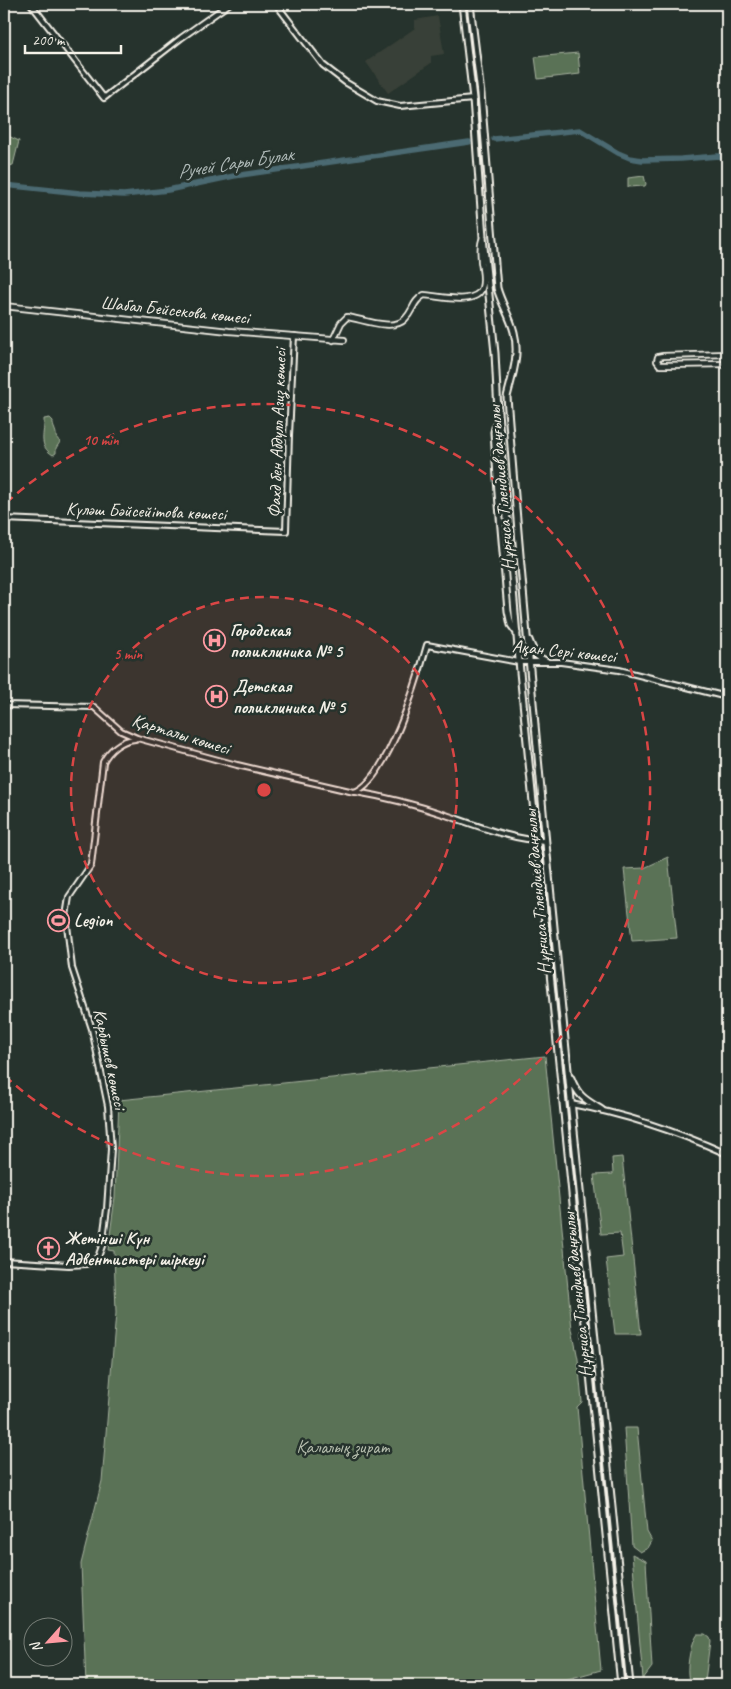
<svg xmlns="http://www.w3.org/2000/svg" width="731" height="1689" font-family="Caveat,sans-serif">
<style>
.built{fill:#394037}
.green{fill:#5a7256;stroke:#a7b29f}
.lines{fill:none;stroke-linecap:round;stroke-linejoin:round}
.river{stroke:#4b6a72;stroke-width:5.5}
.tertiary-casing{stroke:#f4f1e8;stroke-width:8}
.secondary-casing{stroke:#f4f1e8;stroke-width:8}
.primary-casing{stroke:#f4f1e8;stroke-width:9}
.tertiary{stroke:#26332d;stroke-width:4}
.secondary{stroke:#26332d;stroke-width:4.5}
.primary{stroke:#26332d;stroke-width:5}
.ring{fill:none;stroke:#da4645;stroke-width:2.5;stroke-dasharray:9 6}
.labels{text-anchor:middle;stroke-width:5;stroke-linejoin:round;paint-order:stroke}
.street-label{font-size:18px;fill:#f4f1e8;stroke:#26332d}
.poi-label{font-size:18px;font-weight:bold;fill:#f4f1e8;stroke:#26332d;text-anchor:start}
.park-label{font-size:18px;fill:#b6beae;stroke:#26332d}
.water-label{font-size:19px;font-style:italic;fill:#b0bbb9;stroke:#26332d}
.centre{fill:#da4645;stroke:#26332d;stroke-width:2.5}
.ring-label{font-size:15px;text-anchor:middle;font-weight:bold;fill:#da4645;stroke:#26332d;stroke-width:5;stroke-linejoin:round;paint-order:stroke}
</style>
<rect width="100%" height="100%" fill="#26332d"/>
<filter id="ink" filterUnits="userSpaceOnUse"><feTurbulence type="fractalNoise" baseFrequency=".02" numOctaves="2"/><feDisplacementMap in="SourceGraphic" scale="10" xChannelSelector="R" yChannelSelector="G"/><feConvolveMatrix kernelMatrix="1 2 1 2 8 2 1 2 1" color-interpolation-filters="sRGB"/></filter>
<g filter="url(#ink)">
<path class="built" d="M438 16 444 54 431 56V63L388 93 366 62 415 28V20Z
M4 710H5L10 801 4 800Z"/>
<path class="green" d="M578 53 580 74 538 79 535 57Z
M4 134 19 141 13 165 4 167Z
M644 176 646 184 645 186 628 187V178Z
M50 418 53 421C52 427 57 431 56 437L60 442 56 448V453L53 455C37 445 45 434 44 419Z
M668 857 677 938 632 941 624 869 644 868Z
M545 1056 572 1329 578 1359 582 1402 577 1407 601 1670 546 1685H86L81 1564 102 1481 116 1313 114 1251 108 1250 115 1197 119 1100Z
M622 1157 641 1334H615L606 1259 623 1257 620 1233 601 1234 594 1175 613 1174 612 1158Z
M624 1428H637L647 1532 652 1541 648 1548 640 1552 632 1546Z
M632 1554 646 1561 652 1667 643 1679Z
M697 1634H705L709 1637 710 1641 705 1681 700 1685H693C690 1681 688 1679 688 1674 687 1664 691 1641 697 1634Z"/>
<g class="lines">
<path class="river" d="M494 139 580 130 618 153 630 158 642 160 681 159 718 156 727 157
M4 185 80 193 124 195 168 190 234 176 469 142"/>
<defs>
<path id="tertiary" d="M31 4 104 98 181 38 229 4
M276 4 323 65 345 82 377 101 400 106 473 99
M4 519 286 531 289 435 294 336
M4 705 94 707 121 731 137 738 237 765 354 792C387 782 418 678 427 645L519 662H561L619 670 727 697
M356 792C386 797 416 805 446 815 478 826 512 840 546 841
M571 1104C625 1114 678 1132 727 1154
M4 1261 69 1265 86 1264 92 1262 98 1257 102 1246 107 1209 111 1149 108 1106 92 1029 72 968 66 916 69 897 91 865 103 762C109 750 121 740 135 739"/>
<path id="secondary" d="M4 306 229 331 344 340
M333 340 341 323 347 317C362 319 393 332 405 319 414 310 412 302 424 295 440 296 476 306 482 288 485 279 482 270 481 261 481 253 479 245 483 238
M727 354 663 356 658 357 657 361 660 365H666L727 364"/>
<path id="primary" d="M462 4 473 99 483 237 495 353 498 412 520 672 621 1685
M470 4 481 94 497 288C501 303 510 316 514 332 520 355 512 376 507 397 541 827 587 1256 630 1685
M497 420 494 432 498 493 508 611 511 625 517 633
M529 640C533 650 535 657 546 661
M571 1078C578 1097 586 1100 602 1110"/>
</defs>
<use href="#tertiary" class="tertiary-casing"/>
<use href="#secondary" class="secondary-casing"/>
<use href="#primary" class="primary-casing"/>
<use href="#tertiary" class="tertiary"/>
<use href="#secondary" class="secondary"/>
<use href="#primary" class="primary"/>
</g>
</g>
<circle cx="264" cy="790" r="193" fill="#da4645" fill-opacity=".12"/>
<g class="ring">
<circle cx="264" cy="790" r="193"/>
<path d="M6 503A386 386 0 1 1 6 1077"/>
</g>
<defs>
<symbol id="hospital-ring" viewBox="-11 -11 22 22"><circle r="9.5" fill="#26332d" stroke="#ff9aa2" stroke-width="1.5"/><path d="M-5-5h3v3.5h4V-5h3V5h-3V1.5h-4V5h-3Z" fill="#ff9aa2"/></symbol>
<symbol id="stadium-ring" viewBox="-11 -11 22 22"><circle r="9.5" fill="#26332d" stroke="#ff9aa2" stroke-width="1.5"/><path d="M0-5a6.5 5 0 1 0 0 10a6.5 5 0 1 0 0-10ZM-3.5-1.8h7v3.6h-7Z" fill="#ff9aa2"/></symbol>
<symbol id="church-ring" viewBox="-11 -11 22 22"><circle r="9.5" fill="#26332d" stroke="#ff9aa2" stroke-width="1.5"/><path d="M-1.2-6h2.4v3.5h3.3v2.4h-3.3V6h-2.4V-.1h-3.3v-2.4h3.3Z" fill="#ff9aa2"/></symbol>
</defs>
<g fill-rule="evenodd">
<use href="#hospital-ring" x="202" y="628" width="25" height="25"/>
<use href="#hospital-ring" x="204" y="684" width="25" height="25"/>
<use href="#stadium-ring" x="46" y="908" width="25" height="25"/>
<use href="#church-ring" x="36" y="1236" width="25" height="25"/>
</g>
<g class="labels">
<g class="street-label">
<text transform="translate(175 310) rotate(6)" y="6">Шабал Бейсекова көшесі</text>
<text transform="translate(277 433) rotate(-88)" y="6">Фахд бен Абдулл Азиз көшесі</text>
<text transform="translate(501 488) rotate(-95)" y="6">Нұрғиса Тілендиев даңғылы</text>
<text transform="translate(146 511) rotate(2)" y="6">Күләш Бәйсейітова көшесі</text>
<text transform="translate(564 651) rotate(6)" y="6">Ақан Сері көшесі</text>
<text transform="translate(181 734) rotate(17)" y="6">Қарталы көшесі</text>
<text transform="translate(537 892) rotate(-95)" y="6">Нұрғиса Тілендиев даңғылы</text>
<text transform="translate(110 1059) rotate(78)" y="6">Карбышев көшесі</text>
<text transform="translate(577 1295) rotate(-96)" y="6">Нұрғиса Тілендиев даңғылы</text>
</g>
<g class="poi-label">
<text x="230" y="636">Городская<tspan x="230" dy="21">поликлиника № 5</tspan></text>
<text x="233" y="692">Детская<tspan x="233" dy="21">поликлиника № 5</tspan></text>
<text x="74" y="926">Legion</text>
<text x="65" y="1244">Жетінші Күн<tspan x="65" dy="21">Адвентистері шіркеуі</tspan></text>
</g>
<g class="park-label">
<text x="343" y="1453">Қалалық зират</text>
</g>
<g class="water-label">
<text transform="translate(235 162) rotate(-9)" y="7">Ручей Сары Булак</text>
</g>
</g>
<circle cx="264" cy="790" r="8" class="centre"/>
<g class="ring-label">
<text x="101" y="445">10 min</text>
<text x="128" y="659">5 min</text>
</g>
<rect width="731" height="1689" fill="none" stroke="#26332d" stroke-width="20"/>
<rect x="10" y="10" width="711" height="1669" fill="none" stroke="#f4f1e8" stroke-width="2" filter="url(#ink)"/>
<g transform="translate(48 1642) rotate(243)"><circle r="24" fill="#26332d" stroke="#787f78"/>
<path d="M0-4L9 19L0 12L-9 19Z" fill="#ff9aa2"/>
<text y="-8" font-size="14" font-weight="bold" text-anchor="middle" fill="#f4f1e8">N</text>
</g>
<path d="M25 45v8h96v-8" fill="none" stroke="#f4f1e8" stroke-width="2.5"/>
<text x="32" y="45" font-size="15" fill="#f4f1e8" stroke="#26332d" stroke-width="4" paint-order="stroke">200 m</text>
</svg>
